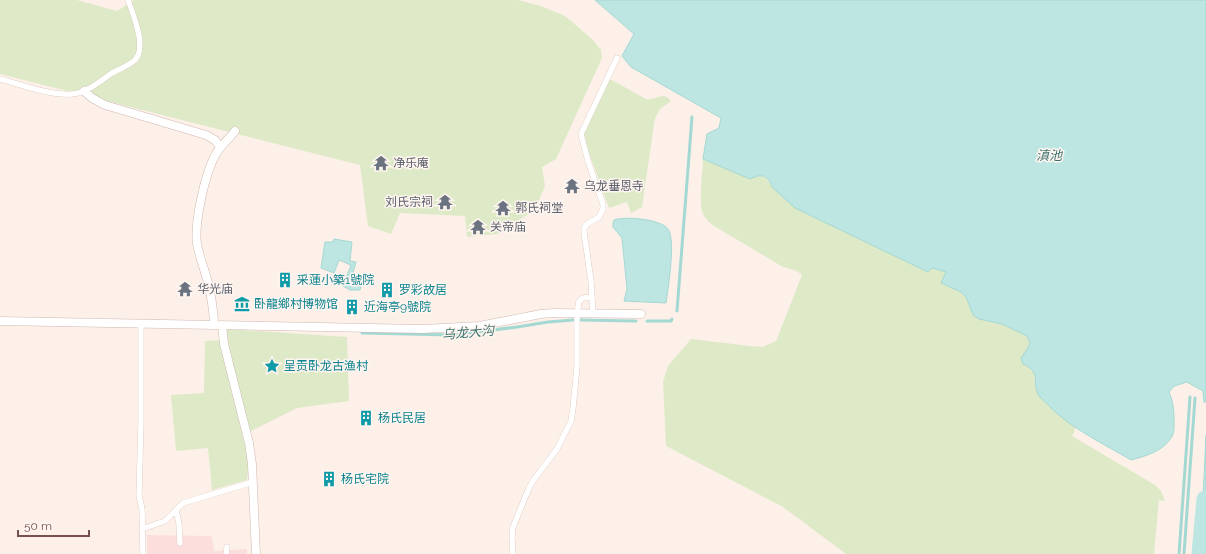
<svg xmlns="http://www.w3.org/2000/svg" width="1206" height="554" font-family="Raleway,'Noto Sans SC',sans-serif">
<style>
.commercial{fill:#fcdfdd}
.green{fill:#deeac7}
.water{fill:#bde6e2;stroke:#a4d8d3}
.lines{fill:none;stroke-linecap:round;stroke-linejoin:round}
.stream{stroke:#a4d8d3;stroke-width:3}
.river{stroke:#bde6e2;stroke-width:17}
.service-casing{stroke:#d1b8b1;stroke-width:6}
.pedestrian-casing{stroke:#d1b8b1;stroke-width:9}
.service{stroke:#fff;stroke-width:5.5}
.pedestrian{stroke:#fff;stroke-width:8}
.labels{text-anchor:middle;stroke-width:3;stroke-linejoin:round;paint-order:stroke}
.worship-label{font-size:12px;fill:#5b616d;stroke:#fff5f0;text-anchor:start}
.culture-label{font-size:12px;fill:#0d838f;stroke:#fff5f0;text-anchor:start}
.water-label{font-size:13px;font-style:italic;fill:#3d7470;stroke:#fff5f0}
</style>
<rect width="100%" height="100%" fill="#fcf0e9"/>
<path class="commercial" d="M147 535 212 536 214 551 247 549V554H147Z"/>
<path class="green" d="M0 0H77L117 11 134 0H518L541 6 565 16 592 39 601 50 602 58 556 159 542 167 545 186 535 210 497 234 467 237 465 216 400 213 391 234 368 226 360 165 0 74Z
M610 79 646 99C657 101 662 90 671 101L660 109 655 118 642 207 631 213 627 202 609 208 584 139V132Z
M703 159 750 179C763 173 767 177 773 188L929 272 931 268 946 272 941 283 961 292 966 297 973 315 979 319 1002 324 1027 336 1030 342 1028 348 1021 358 1023 364C1042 371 1030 380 1038 392 1046 405 1063 419 1076 428L1072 436 1155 485 1161 491 1165 501 1159 500 1154 554H846L783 507 666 446 663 382 668 366 691 339 750 346 763 347 776 341 802 275 797 271 783 267 714 226C710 223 705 219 703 214 698 202 703 172 703 159Z
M226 329 347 337 349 401 297 408 249 432 230 354Z
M221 340 249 463 247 480 212 490 208 448 176 451 171 395 204 393 205 341Z"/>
<path class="water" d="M595 0H1206V402H1204L1203 391 1187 382 1174 386 1169 392C1173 401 1174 410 1174 420 1174 425 1175 433 1171 438 1163 451 1146 456 1131 460 1104 444 1074 430 1051 408 1048 404 1043 401 1040 397 1030 384 1043 372 1023 364L1021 358 1028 348 1030 342 1027 336 1002 324 979 319 973 315 966 297 961 292 941 283 946 272 932 268 928 272 795 208 773 188 769 180 764 176H757L750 179 703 159 707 134 719 128 721 118 631 67 622 56 634 34Z
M618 219C629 217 660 219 668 229 676 239 668 289 666 303L624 301 627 289 622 238 613 227V223L614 220Z
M334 239 352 242 350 261 356 262 350 283 361 285 360 290H350L343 286 351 265 339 260 334 273 321 268 325 242H333Z
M1206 435V500L1203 499Z"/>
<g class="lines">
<path class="stream" d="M677 311 692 117
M581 320 636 321
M647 321H671L672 319
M362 333 453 335 517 327 548 322 573 320
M1179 554 1190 397
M1184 554 1195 398"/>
<path class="river" d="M1200 554 1205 499"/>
<defs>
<path id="service" d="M0 79C23 85 62 101 84 91 94 87 103 79 112 73 119 69 128 66 134 61 148 49 133 14 128 0
M593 313 591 281 584 232V228L587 224 599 217 603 209V204L588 161 581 134 617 58
M141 323V422L139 496 142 509 143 554
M176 510 179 524 180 543
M142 529 165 521 183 503 253 482
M226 554 227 547
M513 554 512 536 513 527 529 488 535 478 557 449 571 421 573 408 577 367V313L579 301 583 298 592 297"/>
<path id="pedestrian" d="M84 91 92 98 105 105 206 135 215 140 220 147
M0 321 423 329 479 326 541 314 554 313 641 314
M214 325C214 313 212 302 210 291 207 275 200 260 197 244 194 223 205 173 216 154 221 145 229 139 235 131
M222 325 224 344 249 443 252 464 256 554"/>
</defs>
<use href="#service" class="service-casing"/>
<use href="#pedestrian" class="pedestrian-casing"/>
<use href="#service" class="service"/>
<use href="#pedestrian" class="pedestrian"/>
</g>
<defs>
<symbol id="temple-bare" viewBox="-9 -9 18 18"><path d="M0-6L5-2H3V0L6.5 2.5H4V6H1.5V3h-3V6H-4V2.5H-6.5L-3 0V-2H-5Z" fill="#6b7280" stroke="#fff5f0" stroke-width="2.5" paint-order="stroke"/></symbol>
<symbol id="building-bare" viewBox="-9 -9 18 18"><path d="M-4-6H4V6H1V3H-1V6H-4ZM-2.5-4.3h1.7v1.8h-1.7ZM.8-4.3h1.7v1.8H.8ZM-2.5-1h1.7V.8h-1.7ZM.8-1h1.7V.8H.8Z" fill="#0f9aa8" stroke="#fff5f0" stroke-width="2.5" paint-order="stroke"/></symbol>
<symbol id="museum-bare" viewBox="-9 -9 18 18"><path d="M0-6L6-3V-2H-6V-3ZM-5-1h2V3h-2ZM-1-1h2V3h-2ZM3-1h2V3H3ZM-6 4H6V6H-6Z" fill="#0f9aa8" stroke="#fff5f0" stroke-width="2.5" paint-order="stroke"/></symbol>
<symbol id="sight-bare" viewBox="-9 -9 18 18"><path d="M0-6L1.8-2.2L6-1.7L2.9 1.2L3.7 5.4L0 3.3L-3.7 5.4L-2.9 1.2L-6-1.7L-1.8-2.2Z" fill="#0f9aa8" stroke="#fff5f0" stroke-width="2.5" paint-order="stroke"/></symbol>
</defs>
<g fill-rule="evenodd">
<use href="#temple-bare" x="370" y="152" width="22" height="22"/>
<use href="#temple-bare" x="561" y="175" width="22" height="22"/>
<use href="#temple-bare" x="434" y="191" width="22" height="22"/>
<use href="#temple-bare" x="492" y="197" width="22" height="22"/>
<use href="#temple-bare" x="467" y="216" width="22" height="22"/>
<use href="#building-bare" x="274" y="269" width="22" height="22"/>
<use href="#temple-bare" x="174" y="278" width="22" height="22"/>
<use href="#building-bare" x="376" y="279" width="22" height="22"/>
<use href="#museum-bare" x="231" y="293" width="22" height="22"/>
<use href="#building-bare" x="341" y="296" width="22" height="22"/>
<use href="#sight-bare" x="261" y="355" width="22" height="22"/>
<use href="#building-bare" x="355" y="407" width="22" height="22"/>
<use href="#building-bare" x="318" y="468" width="22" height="22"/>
</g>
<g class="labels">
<g class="worship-label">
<text x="393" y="167">净乐庵</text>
<text x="584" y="190">乌龙垂恩寺</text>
<text x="433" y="206" text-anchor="end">刘氏宗祠</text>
<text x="515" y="212">郭氏祠堂</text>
<text x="490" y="231">关帝庙</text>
<text x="197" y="293">华光庙</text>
</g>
<g class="culture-label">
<text x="297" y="284">采蓮小築1號院</text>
<text x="399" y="294">罗彩故居</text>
<text x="254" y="308">卧龍鄉村博物馆</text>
<text x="364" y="311">近海亭9號院</text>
<text x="284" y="370">呈贡卧龙古渔村</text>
<text x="378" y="422">杨氏民居</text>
<text x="341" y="483">杨氏宅院</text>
</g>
<g class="water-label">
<text x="1049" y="160">滇池</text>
<text transform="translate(468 332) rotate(-5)" y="5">乌龙大沟</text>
</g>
</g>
<path d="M18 530v6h71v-6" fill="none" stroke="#77514d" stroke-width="2"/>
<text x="24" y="530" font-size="12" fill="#77514d" stroke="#fff5f0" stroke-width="3" paint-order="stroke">50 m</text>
</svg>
